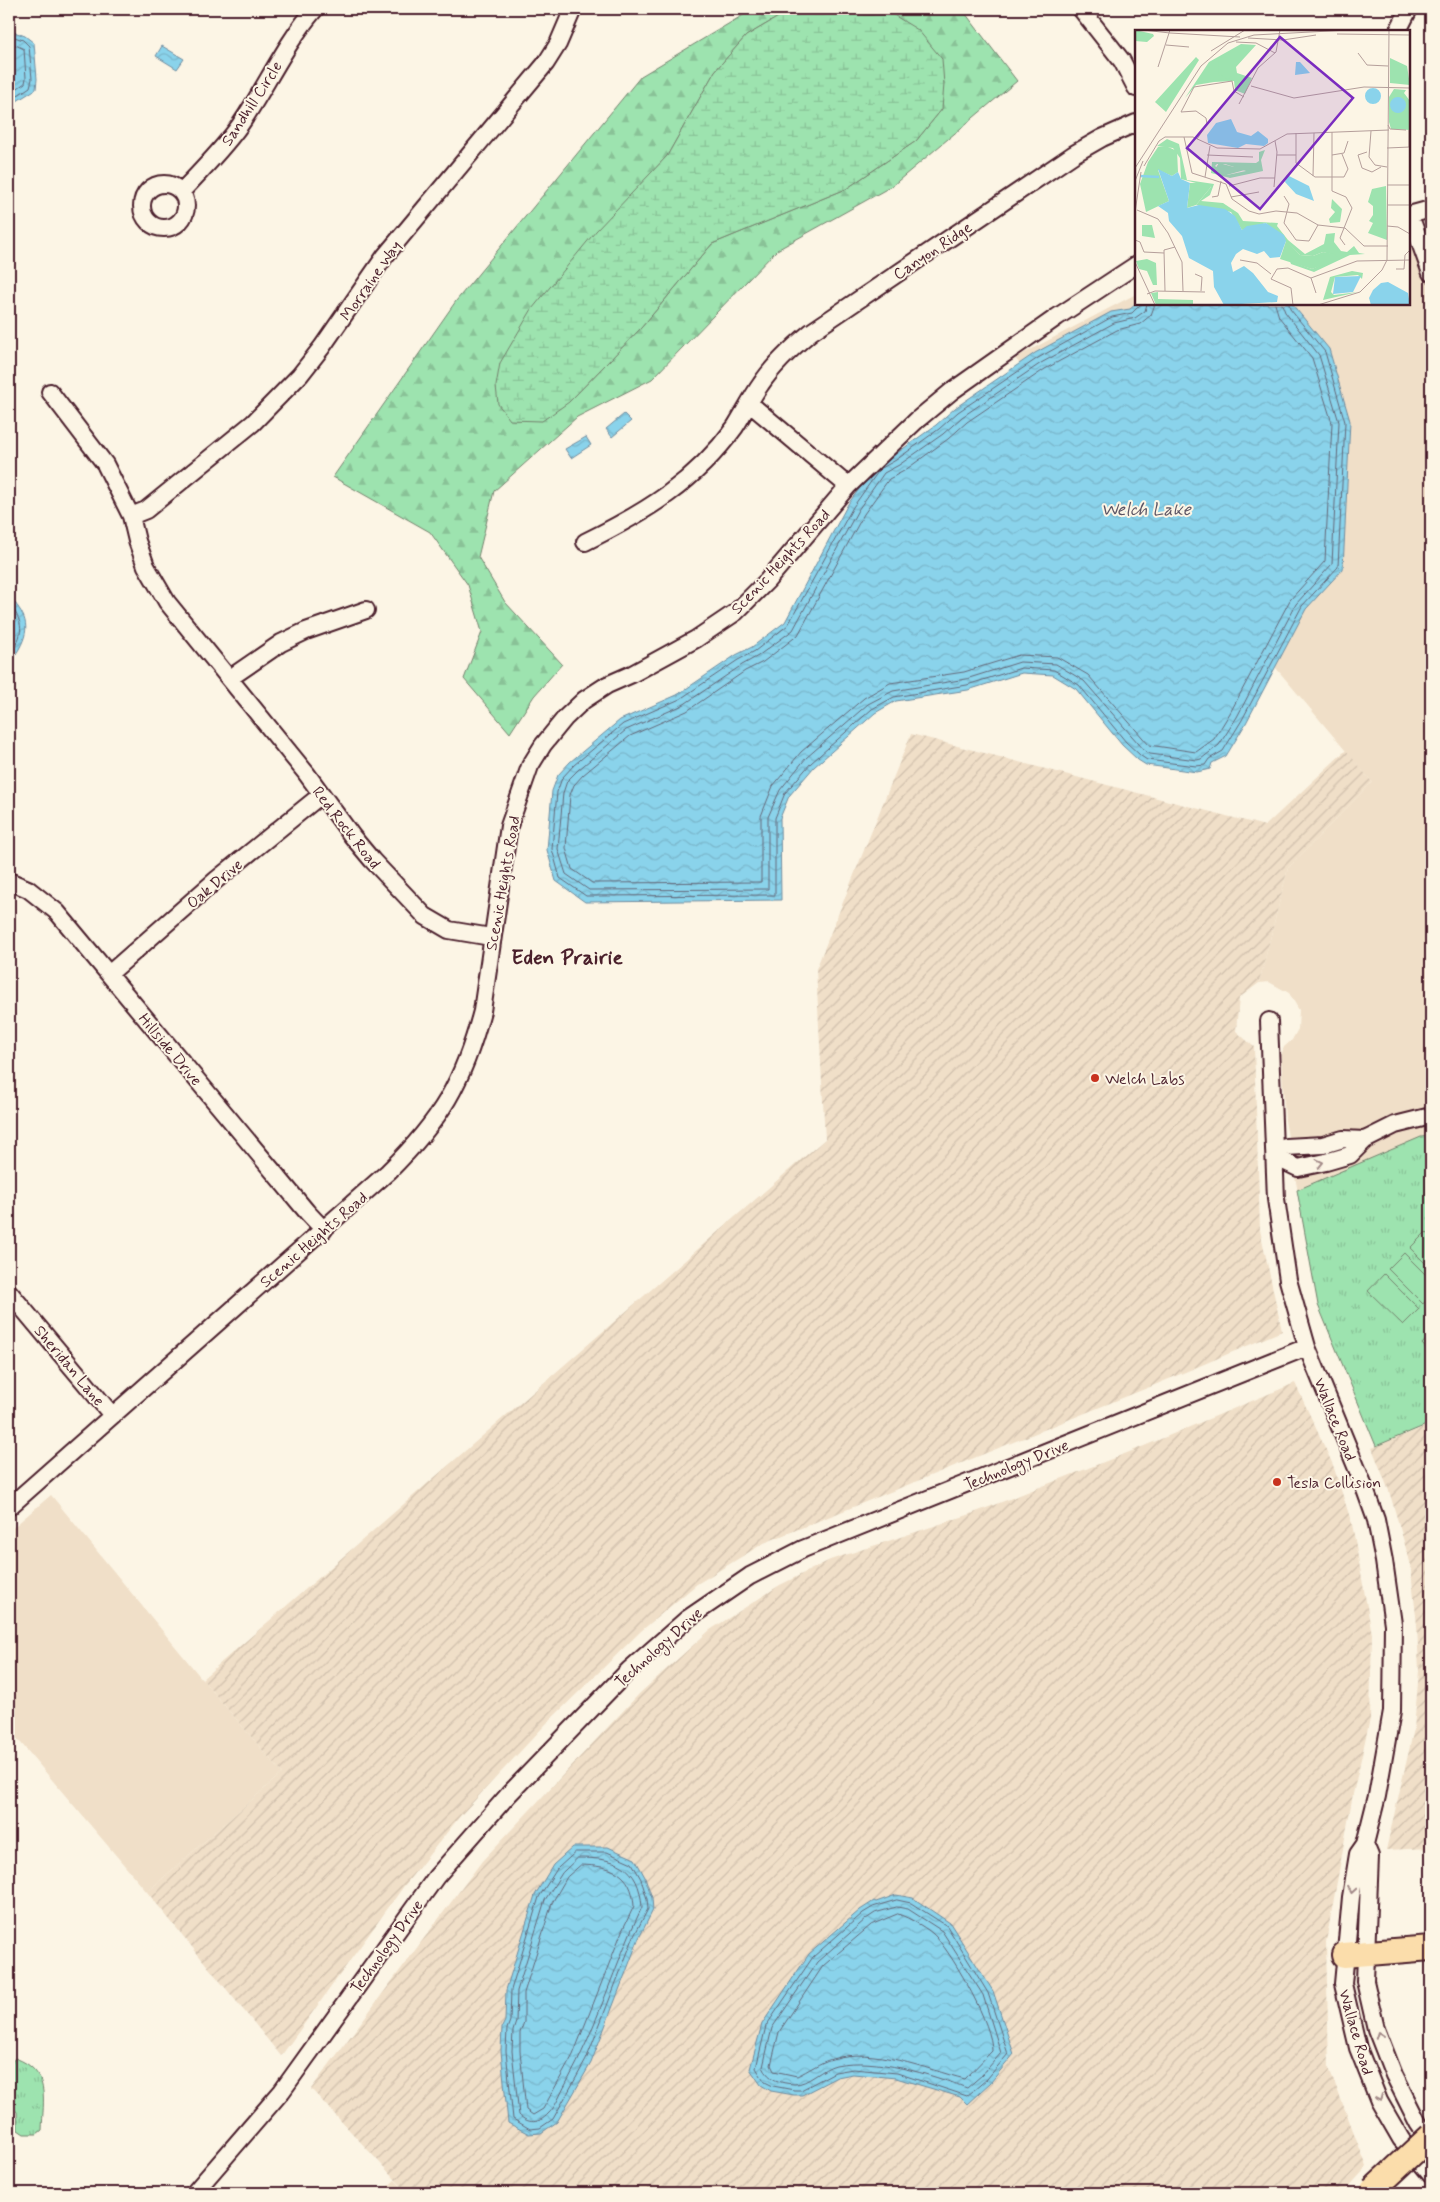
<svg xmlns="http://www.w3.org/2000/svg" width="1440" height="2202" font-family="Mynerve,sans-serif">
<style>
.built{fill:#f0dfc8}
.industrial{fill:url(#industrial-furrows)}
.forest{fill:url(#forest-firs);stroke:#74816d}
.wetland{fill:url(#wetland-marsh);stroke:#74816d}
.park{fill:url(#park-tufts);stroke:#74816d}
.pitch{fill:#9de3af;stroke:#74816d}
.water{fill:url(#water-waves);stroke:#708b9e}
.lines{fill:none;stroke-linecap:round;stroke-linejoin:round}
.shore{stroke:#646778;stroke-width:1}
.minor-casing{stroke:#4a1f2b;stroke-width:20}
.highway-casing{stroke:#4a1f2b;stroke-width:28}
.minor{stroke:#fcf5e5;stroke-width:16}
.highway{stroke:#fbddab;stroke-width:24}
.highway-bridge-casing{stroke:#4a1f2b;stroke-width:28;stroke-linecap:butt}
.highway-bridge{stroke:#fbddab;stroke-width:24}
.oneway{stroke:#a38a88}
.poi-dot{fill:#c8321e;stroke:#fcf5e5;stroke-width:2}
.labels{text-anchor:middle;stroke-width:4;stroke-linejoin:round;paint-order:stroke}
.street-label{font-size:16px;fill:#4a1f2b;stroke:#fcf5e5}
.poi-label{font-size:16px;fill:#4a1f2b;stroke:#fcf5e5;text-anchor:start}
.water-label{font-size:18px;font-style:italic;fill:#5d5565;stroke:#fcf5e5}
.district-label{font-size:21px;font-weight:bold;fill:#4a1f2b;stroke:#fcf5e5}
.inset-river{fill:none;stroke:#8ad3eb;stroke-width:2.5}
.inset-road{fill:none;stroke:#b59f9b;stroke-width:1}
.view{fill:#7b2cbf;fill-opacity:0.15;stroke:#7b2cbf;stroke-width:2.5}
.inset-edge{fill:none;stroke:#4a1f2b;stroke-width:2.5}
</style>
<defs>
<pattern id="industrial-furrows" width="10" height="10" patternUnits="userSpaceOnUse" patternTransform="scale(1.25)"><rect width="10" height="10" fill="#f0dfc8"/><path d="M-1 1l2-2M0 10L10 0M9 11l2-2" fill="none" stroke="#cfbfac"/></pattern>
<pattern id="forest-firs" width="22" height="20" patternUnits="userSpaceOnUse" patternTransform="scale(1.25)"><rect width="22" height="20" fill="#9de3af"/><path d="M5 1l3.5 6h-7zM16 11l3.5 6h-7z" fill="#89c297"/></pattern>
<pattern id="wetland-marsh" width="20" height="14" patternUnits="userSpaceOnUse" patternTransform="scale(1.25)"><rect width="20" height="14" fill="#9de3af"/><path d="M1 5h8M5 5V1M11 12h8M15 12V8" fill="none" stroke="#89c297"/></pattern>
<pattern id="park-tufts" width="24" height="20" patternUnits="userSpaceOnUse" patternTransform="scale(1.25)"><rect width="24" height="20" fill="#9de3af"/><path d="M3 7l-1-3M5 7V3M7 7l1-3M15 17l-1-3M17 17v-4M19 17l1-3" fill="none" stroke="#89c297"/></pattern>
<pattern id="water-waves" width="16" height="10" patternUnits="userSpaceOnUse" patternTransform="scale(1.25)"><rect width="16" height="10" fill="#8ad3eb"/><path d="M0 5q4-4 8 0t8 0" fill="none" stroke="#79b5ca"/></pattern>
</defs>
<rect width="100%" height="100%" fill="#fcf5e5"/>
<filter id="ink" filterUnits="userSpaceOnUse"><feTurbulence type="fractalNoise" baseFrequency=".02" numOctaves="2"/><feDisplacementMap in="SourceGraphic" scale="10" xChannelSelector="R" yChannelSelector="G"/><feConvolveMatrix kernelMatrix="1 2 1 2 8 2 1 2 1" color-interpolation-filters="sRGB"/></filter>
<g filter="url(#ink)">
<path class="built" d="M1431 225V1423L1376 1446 1318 1305 1285 1120 1281 1055 1284 1047 1292 1040 1298 1029 1299 1010 1289 993 1269 982 1259 983 1288 868 1372 782 1015 358 1136 294V304H1409V230Z
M51 1495 202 1679 282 1773 147 1892 9 1729V1531Z
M395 2180 408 2193H381Z"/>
<path class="industrial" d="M911 734 1265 826 1346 750 1372 782 1288 868 1259 983 1239 998 1236 1031 1254 1047 1260 1230 1282 1331 1157 1384 764 1543 697 1584 641 1631 546 1724 461 1815 404 1886 281 2056 147 1892 282 1773 202 1679 825 1139 816 969Z
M1295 1383 1333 1465 1352 1524 1372 1634 1370 1719 1353 1794 1326 1942 1329 2068 1367 2167 1343 2193H408L311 2089 482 1861 640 1693 710 1630 780 1585 830 1560 971 1514 1137 1449Z
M1431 1424V1848L1386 1850 1414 1729 1419 1671 1417 1625 1410 1562 1389 1491 1372 1448Z"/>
<path class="forest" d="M758 9H792L746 36 715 71 667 156 642 183 569 402 641 328 712 244 846 189 916 141 942 109 892 14 877 9H962L1017 81 892 186 777 250 652 379 577 417 494 491 478 557 505 602 562 664 534 696 510 733 464 679 482 632 468 585 430 532 333 477 456 301 641 76 745 14Z"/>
<path class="wetland" d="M792 9H877L892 14 918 30 942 59 944 84 942 109 916 141 846 189 712 244 641 328 569 402 542 421 510 420 498 404 496 386 500 363 532 309 596 231 667 156 715 71 746 36Z"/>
<path class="park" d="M1431 1136V1423L1376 1446 1318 1305 1297 1190 1421 1137Z
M15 2058C51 2071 43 2099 42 2130L37 2134H24L18 2130 17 2112 9 2102V2066Z"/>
<path class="pitch" d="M1426 1232 1431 1237V1269L1410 1248Z
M1404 1253 1431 1280V1295L1423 1304 1388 1269Z
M1384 1274 1419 1309 1403 1325 1368 1291Z
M1431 1334V1354L1422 1344Z"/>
<path class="water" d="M9 30 25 36 34 43 37 79 36 89 9 106Z
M162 46 184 59 177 69 156 56Z
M1136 304H1292L1329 349 1350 421 1343 569 1306 609 1246 723 1226 756 1212 763 1210 769 1197 772 1146 765 1138 760 1122 745 1076 689 1053 675 1022 673 968 690 896 701 875 713 814 767 789 796 780 818 781 900 585 902 556 881 547 850 552 791 558 775 570 762 620 720 677 695 736 655 752 647 785 622 848 504 877 465 893 456 936 425 955 408 1035 353 1111 312 1130 309Z
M624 414 631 421 612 437 606 429Z
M586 437 591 445 571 458 565 449Z
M9 596C25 614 32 626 19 649 16 654 14 658 9 660Z
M573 1847H608L635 1859 645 1877 652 1898 653 1910 639 1938 591 2063 557 2122 541 2133 529 2134 508 2123 501 2051 502 2027 505 2021 506 1990 535 1895 553 1865Z
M896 1895 913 1898 950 1923 993 1991 1014 2054 991 2082 967 2104 960 2097 896 2078 853 2074 837 2077 802 2095H794L771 2091 761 2085 750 2069 762 2024 809 1954 860 1910 874 1901 876 1902Z"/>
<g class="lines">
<path class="shore" d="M9 35 23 40 29 46 32 79 30 87 9 101
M9 42 24 49 26 78 25 83 9 94
M1141 304 1132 313 1112 317 1038 358 958 412 939 429 896 460 880 469 853 507 788 625 755 651 738 660 680 699 623 724 574 765 562 778 557 792 552 849 560 878 586 896 775 895V818L785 793 811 763 872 709 894 697 967 685 1021 668 1054 670 1079 685 1126 742 1141 756 1147 760 1196 766 1205 765 1209 759 1223 751 1242 720 1302 606 1338 567 1345 422 1325 352 1290 309 1289 304
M1147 304 1145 311 1135 318 1114 323 1041 363 962 417 943 434 899 465 884 473 858 510 793 630 758 656 742 665 683 705 626 730 578 770 567 781 563 793 558 849 566 874 589 890 768 889V817L780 790 806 758 868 704 893 691 966 679 1020 662 1056 664 1084 681 1145 751 1150 754 1197 760 1201 759 1219 745 1237 717 1296 604 1332 564 1339 422 1319 355 1285 312 1282 304
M1155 304 1151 315 1140 324 1117 330 1045 369 967 422 948 439 904 471 889 479 864 514 798 635 763 662 745 671 687 711 630 736 583 775 574 785 570 795 566 848 572 869 592 883 761 882V816L773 786 801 752 864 698 890 683 964 672 1019 655 1057 657 1088 675 1149 745 1196 752 1214 739 1230 713 1290 600 1325 561 1332 423 1312 358 1279 317 1275 304
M9 603C24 623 25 634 9 655
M576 1852H607L632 1863 641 1879 647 1899 648 1909 634 1936 586 2060 553 2119 540 2128 530 2129 513 2119 506 2051 507 2029 510 2021 511 1990 539 1897 557 1869Z
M578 1858C615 1858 639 1864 642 1907 614 1965 597 2028 566 2084 560 2094 556 2107 548 2114 539 2124 528 2124 519 2115L512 2051 513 2031 516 2022 517 1991 545 1900 562 1873Z
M581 1865C610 1866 632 1871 634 1906L622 1931 573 2055 543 2109 533 2115 526 2110 520 2051V2033L524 2022V1993L552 1903 567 1877Z
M897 1900 911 1903 947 1926 988 1993 1008 2054 987 2079 967 2096 897 2073 853 2069 835 2072 801 2090H794L773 2086 765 2082 756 2068 766 2026 813 1957 863 1913 873 1907Z
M897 1907 908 1909 942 1931 983 1995 1001 2053 982 2075 967 2088C929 2074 876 2057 836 2065 822 2068 808 2085 794 2084 780 2083 769 2080 763 2067L772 2028 817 1962 866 1919 875 1913Z
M898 1914C908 1917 931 1930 937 1938 955 1959 993 2025 992 2051L965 2079C925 2069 873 2046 832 2059 820 2062 808 2071 797 2076L774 2071 771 2065 779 2032 823 1966 871 1925Z"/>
<defs>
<path id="minor" d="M1081 9 1122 61 1136 88
M1398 31 1409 9
M142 206a22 22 0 1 1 44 0a22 22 0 1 1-44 0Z
M181 192C201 171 223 149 240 125 266 87 285 44 315 9
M1409 215 1431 209
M1410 215 1431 273
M50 392 105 464 131 516 137 541 146 566 167 602 306 773 352 836 372 860 425 916 449 930 491 937
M749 403 848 486
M131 516 146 510 253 423 300 375 322 347 385 256 546 63 558 44 573 9
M585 542C646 512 694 483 735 427 744 413 751 398 761 384 774 364 793 347 811 332L1074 154 1102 138 1136 123
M230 678 281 643 306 631 366 610
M9 881 28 889 57 912 307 1212 324 1230
M109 974 216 880 321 795
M1269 1021 1276 1199 1288 1280 1307 1347 1362 1481 1376 1520 1384 1561 1393 1624 1392 1711 1377 1796 1365 1844 1358 1854 1351 1897 1343 1984 1358 2048 1379 2101 1401 2139 1431 2175
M1275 1157 1298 1168 1326 1162 1350 1155 1365 1140 1395 1125 1431 1116
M1275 1157 1286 1147 1323 1145 1343 1139 1365 1140
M9 1292 112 1415
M9 1507 388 1172C441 1120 463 1083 482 1011L509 826 530 766 543 745 565 718 584 700 607 685 632 674 696 639 736 612 767 581 848 486 917 420 952 391 1057 317 1136 265
M1365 1844 1370 1856 1365 1981 1376 2029 1394 2075 1418 2123 1431 2142
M194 2193 282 2091 436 1877 509 1794 629 1670 687 1619 750 1576 803 1549 1307 1347"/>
<path id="highway" d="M1344 1955 1431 1948"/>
</defs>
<use href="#minor" class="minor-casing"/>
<use href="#highway" class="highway-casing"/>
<use href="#minor" class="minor"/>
<use href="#highway" class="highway"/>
<defs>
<path id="highway-bridge" d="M1373 2190 1431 2136"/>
</defs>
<use href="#highway-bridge" class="highway-bridge-casing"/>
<use href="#highway-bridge" class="highway-bridge"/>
</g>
<defs><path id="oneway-chevron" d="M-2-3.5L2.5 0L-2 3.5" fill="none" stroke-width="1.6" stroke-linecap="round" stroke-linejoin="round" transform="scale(1.25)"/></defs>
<g class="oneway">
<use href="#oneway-chevron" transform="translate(1320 1163) rotate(-13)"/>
<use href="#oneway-chevron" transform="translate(1352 1890) rotate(99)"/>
<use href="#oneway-chevron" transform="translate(1379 2035) rotate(-110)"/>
<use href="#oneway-chevron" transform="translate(1379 2098) rotate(66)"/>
</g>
</g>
<g class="poi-dot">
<circle cx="1095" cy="1078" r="5"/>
<circle cx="1277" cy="1482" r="5"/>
</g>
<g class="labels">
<g class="street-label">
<text transform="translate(251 103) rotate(-57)" y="6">Sandhill Circle</text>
<text transform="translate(932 250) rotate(-34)" y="6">Canyon Ridge</text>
<text transform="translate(370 280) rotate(-55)" y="6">Morraine Way</text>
<text transform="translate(780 561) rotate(-47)" y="6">Scenic Heights Road</text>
<text transform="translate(347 827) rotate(52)" y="6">Red Rock Road</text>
<text transform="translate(214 883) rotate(-40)" y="6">Oak Drive</text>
<text transform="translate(502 883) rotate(-80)" y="6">Scenic Heights Road</text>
<text transform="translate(171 1049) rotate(50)" y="6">Hillside Drive</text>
<text transform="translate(313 1239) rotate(-41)" y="6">Scenic Heights Road</text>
<text transform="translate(70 1365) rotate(50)" y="6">Sheridan Lane</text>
<text transform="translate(1336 1419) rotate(68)" y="6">Wallace Road</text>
<text transform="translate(1016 1464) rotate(-22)" y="6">Technology Drive</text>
<text transform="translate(658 1647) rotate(-42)" y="6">Technology Drive</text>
<text transform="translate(386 1946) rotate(-54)" y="6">Technology Drive</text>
<text transform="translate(1357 2032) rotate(74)" y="6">Wallace Road</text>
</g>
<g class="poi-label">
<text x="1105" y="1084">Welch Labs</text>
<text x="1287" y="1488">Tesla Collision</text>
</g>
<g class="water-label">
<text x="1146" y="515">Welch Lake</text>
</g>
<g class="district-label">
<text x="567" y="964">Eden Prairie</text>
</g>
</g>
<g transform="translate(1135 30)">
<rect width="275" height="275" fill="#fcf5e5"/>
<path d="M61 27 64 30 31 82 20 72ZM255 28 272 36 275 55 255 53Z" fill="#9de3af"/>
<path d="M0 0 18 4 19 6 12 12 0 11ZM259 59 271 60 269 63 275 71V100L256 99 254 92V67ZM32 109 44 114 52 150 79 154 75 165 66 171 88 173 103 183 108 191 143 193 142 196 153 210 170 224 189 214 191 204 200 203 199 212 206 221 212 222 219 216 224 223 230 224 215 225 179 242 156 234 155 231 177 239 194 231 195 224 188 222 178 226 165 225 131 193 107 200 96 182 61 175 76 157 46 149 45 128 38 118 22 116ZM130 120 126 130 128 141 95 148 76 143 77 132 121 133 124 131V122ZM82 134H90L111 141 92 145 80 136ZM7 195H17L20 208 7 206ZM12 229 21 233 22 255H18L12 241 4 239 1 231ZM217 241 228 243 227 249 223 245 200 247 196 262 199 265 223 262 188 270 195 247ZM23 262V269L58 270V275H21L16 263Z" fill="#9de3af" fill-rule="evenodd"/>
<path d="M31 116 42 121 43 142 37 146 23 140 34 171 11 182 5 154 13 132 23 117ZM84 133 99 137 115 135 117 138 88 146 80 139ZM55 153H71L76 157 61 175 52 178ZM151 211 165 225 178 226 188 222 199 224 205 229 177 239 145 229Z" fill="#9de3af"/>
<path d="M106 14 121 15 101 37 102 43 117 48 110 64 100 60 99 51 79 52 61 55 50 68 74 32ZM251 156 252 210 233 203 238 193 234 191 238 185V176L233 172 237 159ZM197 169 207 179 205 192 195 193 194 189 200 182 196 178Z" fill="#9de3af"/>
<path d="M89 26 97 31V45L93 50 85 44 83 47 84 28Z" fill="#9de3af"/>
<path d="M161 32H165L175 43 160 45ZM230 66a8 8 0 1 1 16 0a8 8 0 1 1-16 0ZM255 75a8 8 0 1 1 16 0a8 8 0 1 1-16 0ZM96 89 102 102 116 106 123 101 133 109V113L129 116 111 114 103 118 73 113 72 105 81 93ZM23 139 37 146 43 142 46 149 55 153 52 178 64 175 90 179 100 186 107 200 112 196 131 193 149 205 151 211 145 227 135 228 129 221 122 224 108 219 101 224 96 233 98 242 109 236 118 243 133 262 143 266 142 272 89 275 79 257 78 241 54 228 47 206 34 191 33 183 23 176 34 171ZM152 145 174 156 179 171 161 164 150 152ZM226 246 218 262 198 264 200 247ZM253 252 273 263 275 275H236L234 268 238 260 246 253Z" fill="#8ad3eb"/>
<path class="inset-river" d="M5 146 24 147"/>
<path class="inset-road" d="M8 0 35 3M35 3 105 7M202 4 275 5M113 8 148 10 181 5M101 12 121 13 140 23M31 15 54 17M76 21 110 0M223 23 232 35 253 36M23 37 35 0M116 56 159 68 229 57 275 58M104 74 123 38 141 22 145 0M253 95 255 99 271 100M236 101 234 127 240 135 252 137M197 102V161L211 167 217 178 205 208 210 215M161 103V133L180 147H209L213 139 207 124M49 107 57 143 91 154 97 169 114 181 124 184 141 181 162 183 183 195 210 198 229 216H253M62 109 72 94 71 88 61 81 46 82 59 57 97 51 99 61 109 67M274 117V100M252 118 275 117M232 122 223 125 227 138 237 142 246 137M72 125 118 127M142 125H161M197 125 209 123 213 111M9 136 24 111 30 107H58L82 118 125 119 152 104 254 100M0 138 66 36 93 13 119 5 214 0M178 146 179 103M70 147 75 116M0 151 8 131M252 155H275M94 156 125 148H140M139 157 142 122 140 111M149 166 154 174 149 193 161 210 174 211 183 195M77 167 83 166 86 151M96 167 124 162M252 175H275M2 180 23 189 33 203 47 232 48 261M0 182 6 142M252 196 263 197 275 204M0 210 5 212 9 222 29 223M105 230 122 233 136 244M0 232 20 275M261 239H269L270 225 275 220M60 244 67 247 66 261M176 248 181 263M30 261 29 220 40 217M12 264 20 261 70 262M158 275 156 258 136 249 142 239 153 238 176 248 222 231 275 230M183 275 225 262 247 240 252 230 254 0"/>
<path class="view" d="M145 7 218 68 125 179 52 118Z"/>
<rect width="275" height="275" class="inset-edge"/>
</g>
<rect width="1440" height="2202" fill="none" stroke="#fcf5e5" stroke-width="30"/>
<rect x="15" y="15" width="1410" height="2172" fill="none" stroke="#4a1f2b" stroke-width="2" filter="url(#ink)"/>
</svg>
